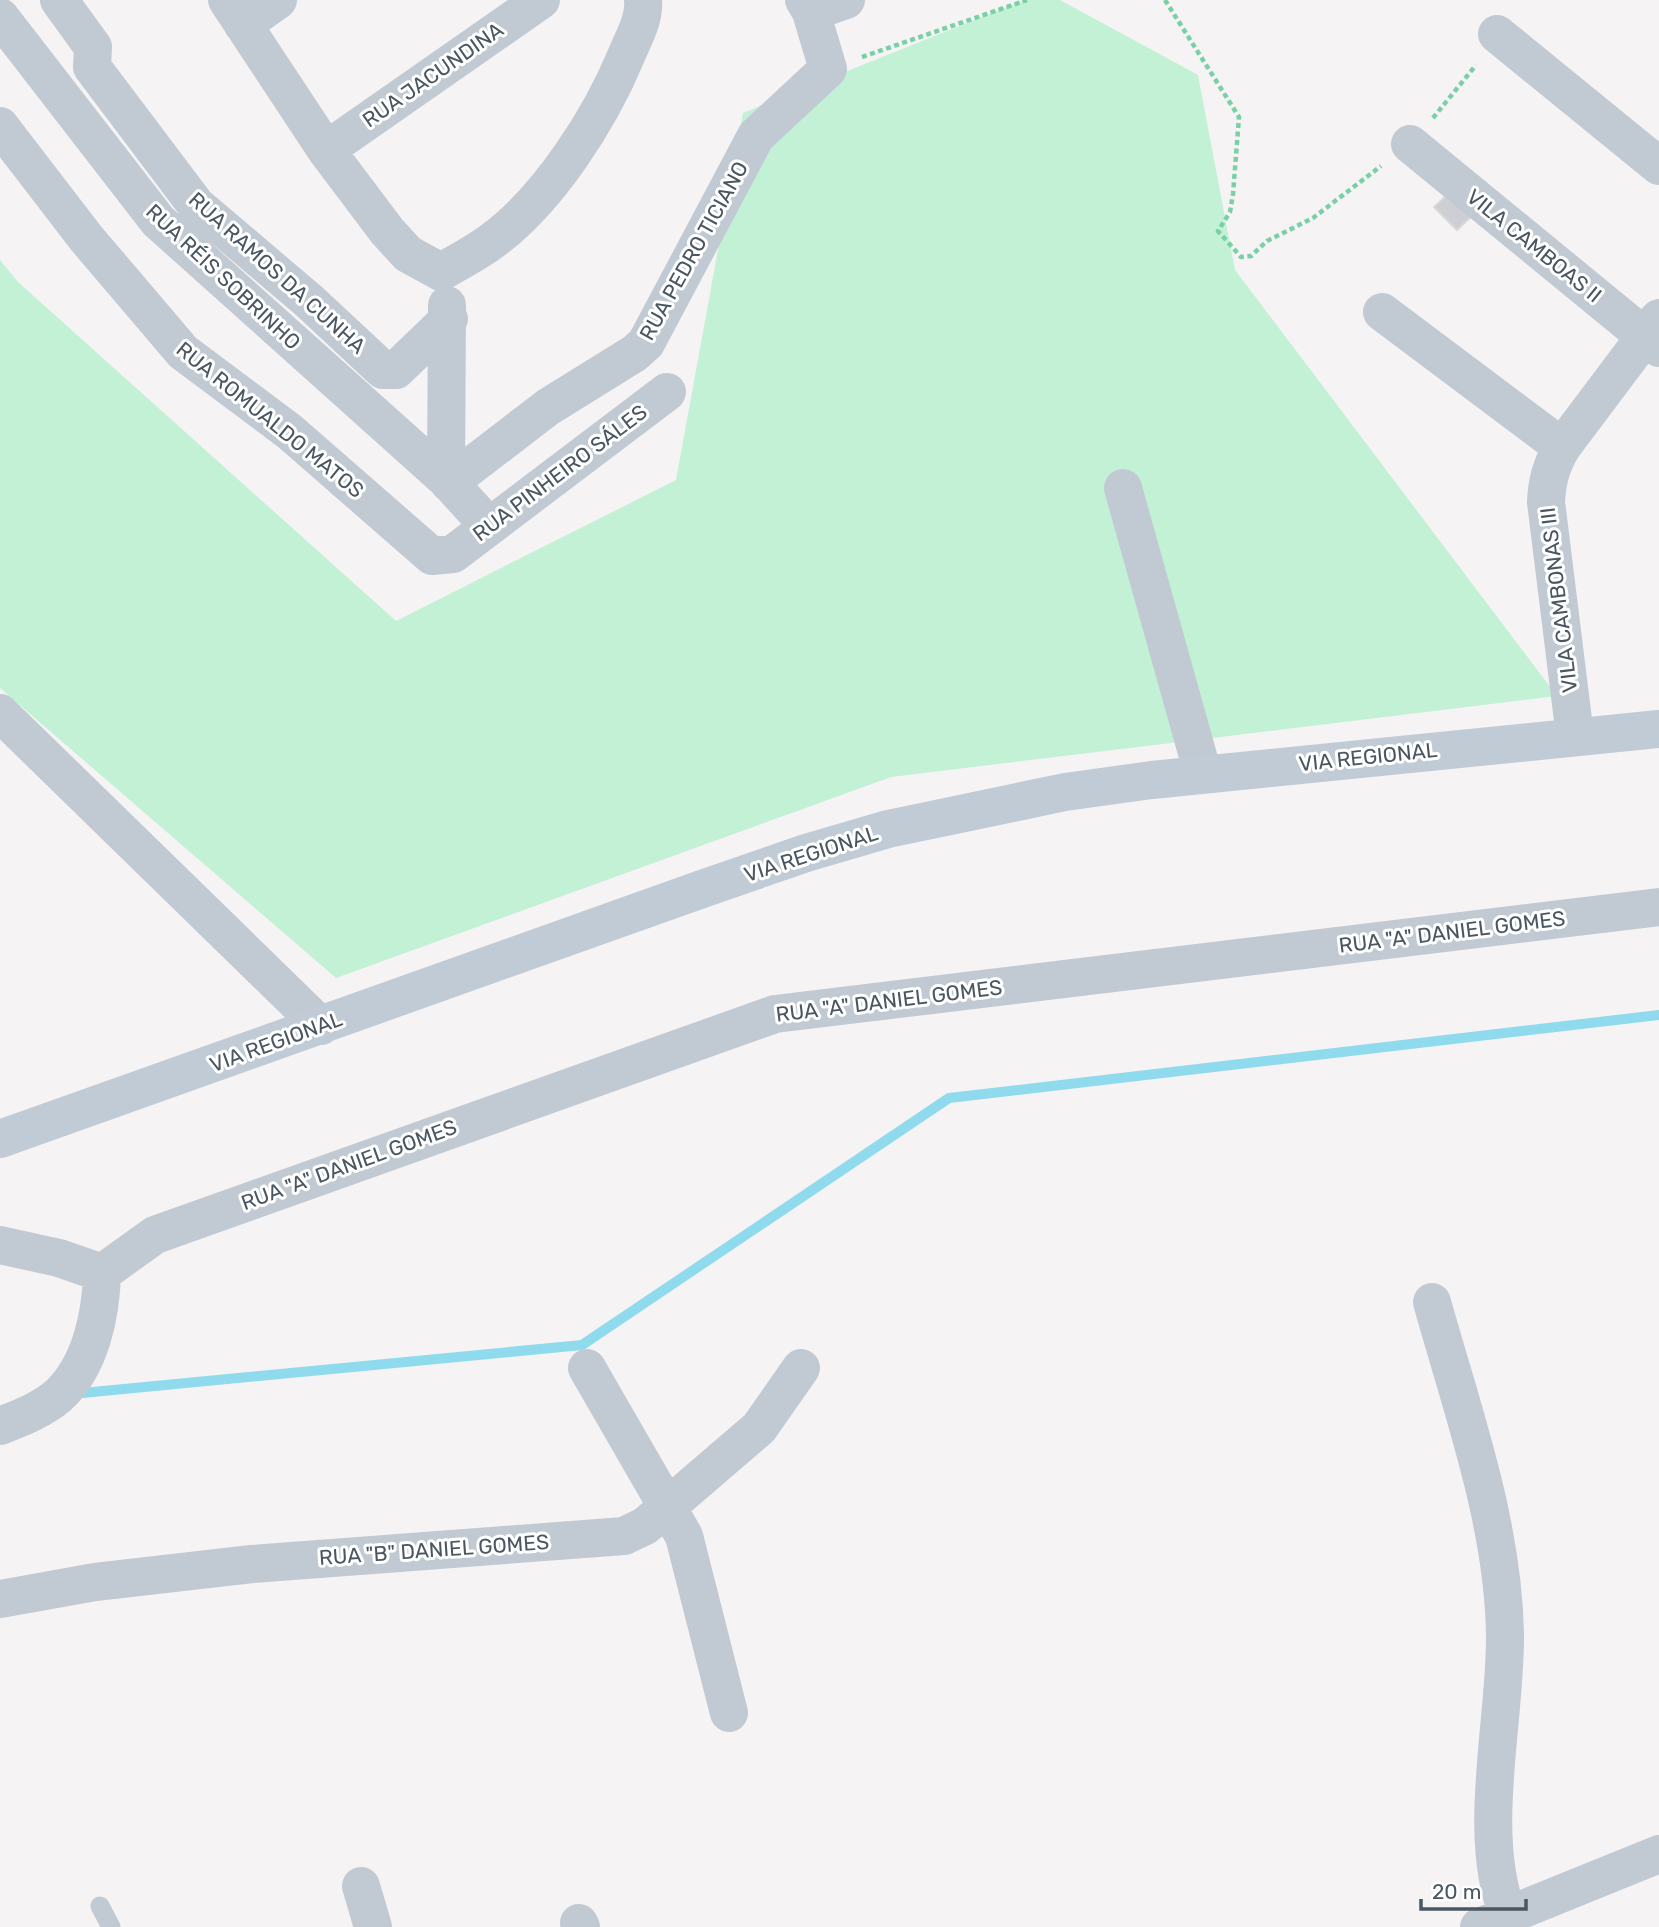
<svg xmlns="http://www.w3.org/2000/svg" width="1659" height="1927" font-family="Rubik,sans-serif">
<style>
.green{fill:#c3f1d5}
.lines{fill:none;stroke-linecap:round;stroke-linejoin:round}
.stream{stroke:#90daee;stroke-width:10}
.building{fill:#cdcfd5;stroke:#d7d9de;stroke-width:2}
.path{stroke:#7ad0a6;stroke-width:4.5;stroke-dasharray:5 3.5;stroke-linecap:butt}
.lane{stroke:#c1cad2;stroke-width:19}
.street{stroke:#c1cad2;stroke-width:38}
.secondary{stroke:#c1cbd6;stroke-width:38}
.labels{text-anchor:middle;stroke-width:6;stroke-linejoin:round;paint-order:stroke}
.street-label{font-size:21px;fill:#4a5661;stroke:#fff}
</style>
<rect width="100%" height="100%" fill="#f5f3f3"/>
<path class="green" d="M1024 0H1060L1198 75 1235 270 1557 696 891 777 336 978 0 688V260L18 282 396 621 676 480 743 113Z"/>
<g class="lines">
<path class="stream" d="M72 1394 582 1345 949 1098 1659 1015"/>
</g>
<path class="building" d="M1457 186 1479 209 1457 230 1434 207Z"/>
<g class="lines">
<path class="path" d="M1165 0 1239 117 1233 194 1230 212 1218 231 1241 257 1251 256 1267 241 1313 218 1381 166
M862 57 1027 0
M1433 118 1476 65"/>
<path class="lane" d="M100 1906 111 1927"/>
<path class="street" d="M59 0 93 47 92 67 196 205 309 301 383 370H396L449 319
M227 0 326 150 387 231 408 254 441 272
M811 12 846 0
M0 17 158 221 446 479
M243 25 278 0
M1497 34 1659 166
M0 126 86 238 183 352 290 432 432 556 453 554 667 392
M1410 144 1659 348
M326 150 541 0
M441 272C458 262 476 253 492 241 548 200 600 119 626 56 633 39 645 19 643 0
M447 305 446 479 488 525
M1382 312 1562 447
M449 483 548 407 635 353 646 343 756 136 828 69 811 12 804 0
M1123 488 1203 774
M0 713 321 1026
M1575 736 1546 502C1547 481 1551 466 1562 447L1659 318
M0 1245 59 1258 102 1273 155 1235 775 1014 1659 907
M1432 1302C1462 1410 1503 1521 1505 1634 1506 1721 1476 1833 1508 1915
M587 1368 684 1536 729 1713
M0 1426C20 1418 42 1410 59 1395 91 1365 101 1314 102 1273
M0 1599 95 1582 252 1564 624 1536 645 1526 759 1428 801 1368
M361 1886 373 1927
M579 1923 581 1927
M1479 1927 1659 1854"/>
<path class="secondary" d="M0 1139 702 889 806 853 888 829 1065 792 1152 780 1659 729"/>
</g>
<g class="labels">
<g class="street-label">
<text transform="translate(433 75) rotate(-35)" y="7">RUA JACUNDINA</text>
<text transform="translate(1534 246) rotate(39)" y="7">VILA CAMBOAS II</text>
<text transform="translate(694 251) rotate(-61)" y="7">RUA PEDRO TICIANO</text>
<text transform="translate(277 273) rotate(42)" y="7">RUA RAMOS DA CUNHA</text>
<text transform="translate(223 277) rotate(43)" y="7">RUA RÉIS SOBRINHO</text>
<text transform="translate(270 420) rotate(39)" y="7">RUA ROMUALDO MATOS</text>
<text transform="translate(560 473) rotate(-37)" y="7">RUA PINHEIRO SÁLES</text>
<text transform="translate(1559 600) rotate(-97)" y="7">VILA CAMBONAS III</text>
<text transform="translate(1368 757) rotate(-6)" y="7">VIA REGIONAL</text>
<text transform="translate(811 854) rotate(-18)" y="7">VIA REGIONAL</text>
<text transform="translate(1452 932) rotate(-7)" y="7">RUA "A" DANIEL GOMES</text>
<text transform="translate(889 1001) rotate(-7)" y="7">RUA "A" DANIEL GOMES</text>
<text transform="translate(276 1042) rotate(-20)" y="7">VIA REGIONAL</text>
<text transform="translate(349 1165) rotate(-20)" y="7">RUA "A" DANIEL GOMES</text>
<text transform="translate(434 1550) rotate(-4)" y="7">RUA "B" DANIEL GOMES</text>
</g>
</g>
<path d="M1421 1899v10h105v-10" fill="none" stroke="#4a5661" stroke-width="3.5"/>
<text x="1432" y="1899" font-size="21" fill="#4a5661" stroke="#ffffff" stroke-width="5" paint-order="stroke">20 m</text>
</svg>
